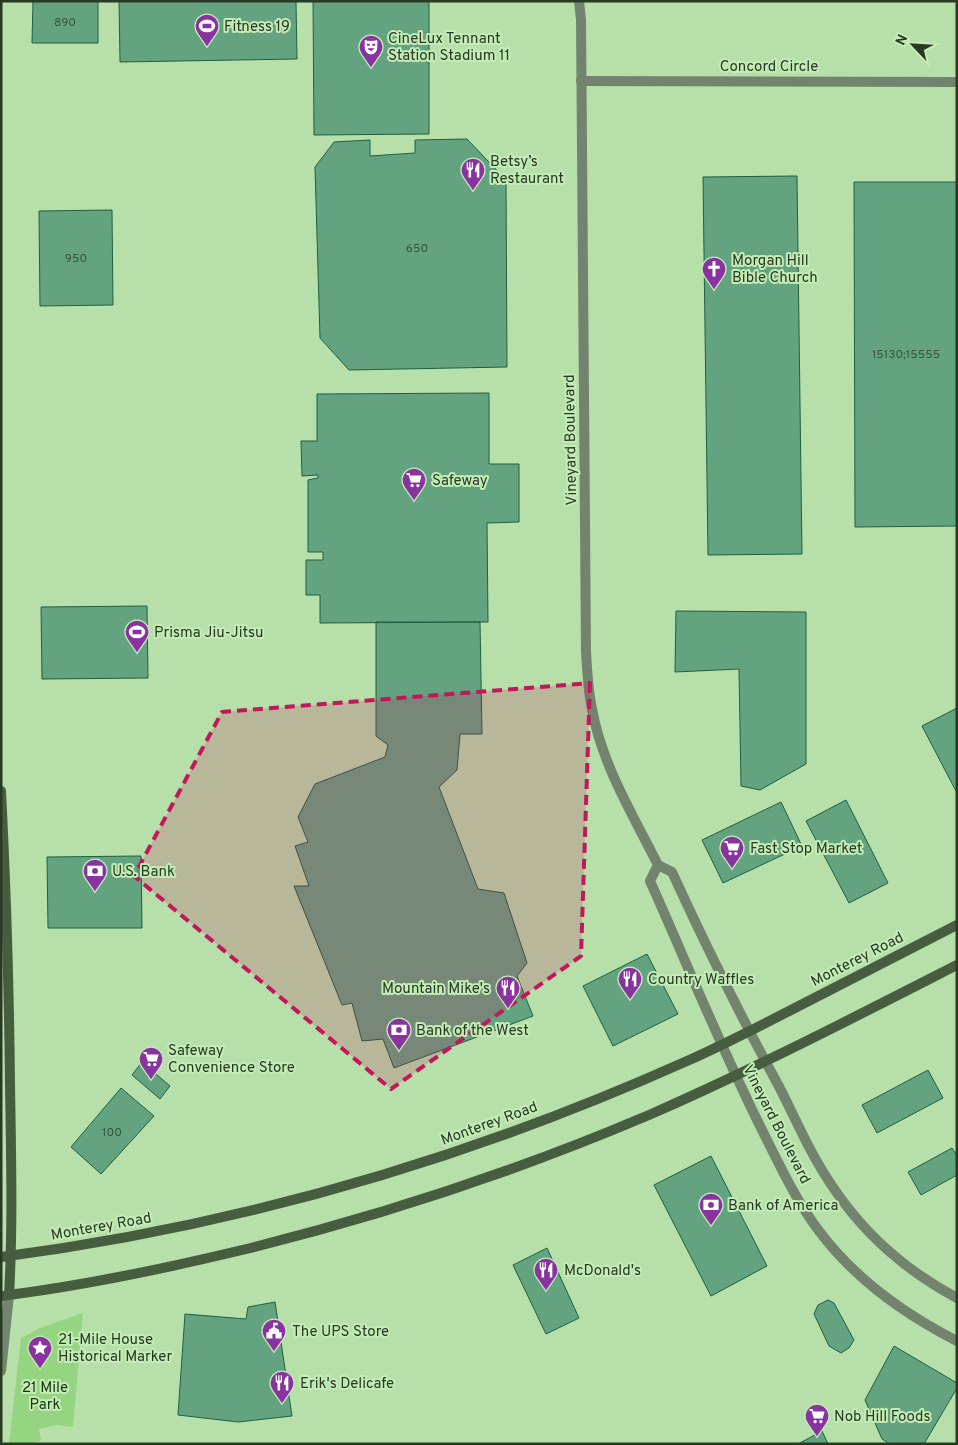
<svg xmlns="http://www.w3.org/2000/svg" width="958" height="1445" font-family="Overpass,sans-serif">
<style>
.green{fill:#95d481}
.building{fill:#64a380;stroke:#1f6040}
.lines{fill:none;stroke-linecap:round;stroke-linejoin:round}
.minor{stroke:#73846e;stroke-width:10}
.tertiary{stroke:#73846e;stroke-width:10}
.secondary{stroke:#465e3f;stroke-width:10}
.marked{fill:#c2185b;fill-opacity:0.2;stroke:#c2185b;stroke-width:4;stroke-dasharray:10 6;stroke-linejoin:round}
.labels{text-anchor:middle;stroke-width:4;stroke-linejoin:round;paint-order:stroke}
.number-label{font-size:12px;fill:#38543b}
.poi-label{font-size:15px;fill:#293a24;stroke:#c3ecb6;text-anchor:start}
.street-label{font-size:15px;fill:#293a24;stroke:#c3ecb6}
.park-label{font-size:15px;fill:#18350d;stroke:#c3ecb6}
</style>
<rect width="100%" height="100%" fill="#b6dfaa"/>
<path class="green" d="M83 1313 73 1427 56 1425 39 1429 41 1439 39 1441 30 1444H9L21 1338 40 1328Z"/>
<path class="building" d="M33 1H98V43H32Z
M119 1H296L297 59 120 62Z
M313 1H429V134L314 135Z
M467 139 506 180 507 367 349 370 320 338 315 167 334 142 370 140V156L415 153V140Z
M797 176 802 554 708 555 703 177Z
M854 182H957V526L855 527Z
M112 210 113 305 40 306 39 211Z
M489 393V464H519V522L487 523 488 622 320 623V595H306V560H323V552H308V480L318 478V475L302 476 301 441H317V394Z
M147 606 148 678 42 679 41 607Z
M676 611 806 612V764L760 790 741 786 739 669 675 672Z
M376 622H480L482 734H460L457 770 439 787 478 889 504 893 527 963 517 976 533 1016 394 1068 383 1039 362 1041 352 1003 342 1005 294 886H309L295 846 308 842 298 817 315 784 385 757 388 745 376 736Z
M957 708V793L922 726Z
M846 800 888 883 849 903 806 821Z
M781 802 802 846 723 883 702 840Z
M141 856 142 928H48L47 857Z
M647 954 678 1014 613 1046 583 986Z
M142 1062 170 1086 160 1099 132 1075Z
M928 1070 943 1098 877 1133 862 1105Z
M121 1088 154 1116 101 1174 71 1147Z
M952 1148 957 1156V1175L921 1195 908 1172Z
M711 1156 767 1266 711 1296 654 1185Z
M547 1248 579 1318 546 1334 513 1265Z
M828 1300 834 1303 854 1340 849 1348 841 1353 829 1346 814 1314 818 1305Z
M275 1302 292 1416 238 1422 178 1415 185 1314 246 1319 248 1307Z
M894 1346 957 1383V1388L924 1444H890L882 1439 865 1400Z
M822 1431 828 1444H798Z"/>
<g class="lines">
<path class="minor" d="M581 81 957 82"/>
<path class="tertiary" d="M579 1 581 20 586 651C587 670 588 690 592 709 602 765 633 815 658 865L672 872C704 942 738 1011 775 1079 787 1101 797 1124 809 1147 844 1214 890 1262 957 1298
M658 865 650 881C688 966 723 1053 765 1136 781 1168 797 1202 819 1231 855 1279 904 1314 957 1341
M1 1371 9 1295"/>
<path class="secondary" d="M1 791C6 888 9 985 10 1083 11 1154 13 1225 9 1295
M1 1257C239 1226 468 1159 687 1061 723 1045 758 1027 793 1009 847 981 902 953 957 925
M1 1296C82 1286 163 1269 242 1250 381 1216 517 1171 649 1115 754 1069 855 1017 957 965"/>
</g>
<path class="marked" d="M590 683 581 956 391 1089 134 876 222 712Z"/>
<defs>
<symbol id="stadium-pin" viewBox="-11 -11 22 30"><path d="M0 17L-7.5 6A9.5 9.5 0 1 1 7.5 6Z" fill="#8933a0" stroke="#c3ecb6"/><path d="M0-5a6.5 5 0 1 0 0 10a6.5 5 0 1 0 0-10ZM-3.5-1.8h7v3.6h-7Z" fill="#fff"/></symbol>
<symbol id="theatre-pin" viewBox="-11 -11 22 30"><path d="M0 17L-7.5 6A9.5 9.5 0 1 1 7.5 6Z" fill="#8933a0" stroke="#c3ecb6"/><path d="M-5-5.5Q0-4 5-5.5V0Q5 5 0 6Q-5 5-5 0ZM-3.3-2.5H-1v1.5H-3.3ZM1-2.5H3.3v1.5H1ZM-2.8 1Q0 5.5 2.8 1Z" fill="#fff"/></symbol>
<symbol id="restaurant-pin" viewBox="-11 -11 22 30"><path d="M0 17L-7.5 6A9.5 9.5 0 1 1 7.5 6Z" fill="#8933a0" stroke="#c3ecb6"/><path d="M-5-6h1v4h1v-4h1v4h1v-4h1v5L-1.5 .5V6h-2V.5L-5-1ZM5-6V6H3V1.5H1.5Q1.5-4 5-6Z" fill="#fff"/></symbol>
<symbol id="church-pin" viewBox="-11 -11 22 30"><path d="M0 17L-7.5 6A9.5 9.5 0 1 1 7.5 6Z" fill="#8933a0" stroke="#c3ecb6"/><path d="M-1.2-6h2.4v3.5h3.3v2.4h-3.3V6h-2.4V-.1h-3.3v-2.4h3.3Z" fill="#fff"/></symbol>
<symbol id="supermarket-pin" viewBox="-11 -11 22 30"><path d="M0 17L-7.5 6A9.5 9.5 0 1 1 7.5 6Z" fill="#8933a0" stroke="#c3ecb6"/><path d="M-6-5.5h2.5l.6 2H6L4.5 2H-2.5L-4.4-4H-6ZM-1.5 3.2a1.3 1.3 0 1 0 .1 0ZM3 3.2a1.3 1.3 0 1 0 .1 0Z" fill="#fff"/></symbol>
<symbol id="bank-pin" viewBox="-11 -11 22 30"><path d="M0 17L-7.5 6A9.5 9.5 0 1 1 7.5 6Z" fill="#8933a0" stroke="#c3ecb6"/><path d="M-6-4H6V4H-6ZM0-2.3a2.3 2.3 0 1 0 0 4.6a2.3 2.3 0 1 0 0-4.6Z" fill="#fff"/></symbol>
<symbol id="civic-pin" viewBox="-11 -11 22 30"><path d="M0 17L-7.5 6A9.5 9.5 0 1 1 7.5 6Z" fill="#8933a0" stroke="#c3ecb6"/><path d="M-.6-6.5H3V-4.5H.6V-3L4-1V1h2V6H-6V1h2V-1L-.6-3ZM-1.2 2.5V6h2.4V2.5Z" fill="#fff"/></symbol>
<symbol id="sight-pin" viewBox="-11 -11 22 30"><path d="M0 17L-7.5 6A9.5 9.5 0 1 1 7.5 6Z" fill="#8933a0" stroke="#c3ecb6"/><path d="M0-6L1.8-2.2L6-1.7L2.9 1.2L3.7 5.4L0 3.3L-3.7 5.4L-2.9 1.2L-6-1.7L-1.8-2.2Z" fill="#fff"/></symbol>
</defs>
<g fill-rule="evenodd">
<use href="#stadium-pin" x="193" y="12" width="28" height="38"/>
<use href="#theatre-pin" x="357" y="33" width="28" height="38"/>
<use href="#restaurant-pin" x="459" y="156" width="28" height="38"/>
<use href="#church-pin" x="700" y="255" width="28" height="38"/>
<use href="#supermarket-pin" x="400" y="466" width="28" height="38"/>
<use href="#stadium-pin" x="123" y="618" width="28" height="38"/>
<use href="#supermarket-pin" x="718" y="834" width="28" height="38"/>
<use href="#bank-pin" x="81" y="857" width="28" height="38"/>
<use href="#restaurant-pin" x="616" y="965" width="28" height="38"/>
<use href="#restaurant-pin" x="494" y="974" width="28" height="38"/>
<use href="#bank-pin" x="385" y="1016" width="28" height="38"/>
<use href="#supermarket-pin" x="137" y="1045" width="28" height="38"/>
<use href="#bank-pin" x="697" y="1191" width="28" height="38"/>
<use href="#restaurant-pin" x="532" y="1256" width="28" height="38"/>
<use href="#civic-pin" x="260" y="1317" width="28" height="38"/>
<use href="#sight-pin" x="26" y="1334" width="28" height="38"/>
<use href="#restaurant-pin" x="268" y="1369" width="28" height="38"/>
<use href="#supermarket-pin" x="803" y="1402" width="28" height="38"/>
</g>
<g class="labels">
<g class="number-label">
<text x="65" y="26">890</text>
<text x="417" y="252">650</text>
<text x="76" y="262">950</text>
<text x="906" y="358">15130;15555</text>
<text x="112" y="1136">100</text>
</g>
<g class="poi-label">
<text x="224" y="31">Fitness 19</text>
<text x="388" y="43">CineLux Tennant<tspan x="388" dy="17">Station Stadium 11</tspan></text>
<text x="490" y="166">Betsy’s<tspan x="490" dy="17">Restaurant</tspan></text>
<text x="732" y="265">Morgan Hill<tspan x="732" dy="17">Bible Church</tspan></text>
<text x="432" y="485">Safeway</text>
<text x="154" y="637">Prisma Jiu-Jitsu</text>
<text x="750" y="853">Fast Stop Market</text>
<text x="112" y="876">U.S. Bank</text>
<text x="648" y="984">Country Waffles</text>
<text x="490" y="993" text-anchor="end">Mountain Mike's</text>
<text x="416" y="1035">Bank of the West</text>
<text x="168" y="1055">Safeway<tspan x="168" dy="17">Convenience Store</tspan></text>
<text x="728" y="1210">Bank of America</text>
<text x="564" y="1275">McDonald's</text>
<text x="292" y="1336">The UPS Store</text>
<text x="58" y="1344">21-Mile House<tspan x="58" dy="17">Historical Marker</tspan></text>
<text x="300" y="1388">Erik's Delicafe</text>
<text x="834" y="1421">Nob Hill Foods</text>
</g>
<g class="street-label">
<text x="769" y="71">Concord Circle</text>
<text transform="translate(570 440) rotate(-91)" y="5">Vineyard Boulevard</text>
<text transform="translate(857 959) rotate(-27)" y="5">Monterey Road</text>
<text transform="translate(489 1123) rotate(-20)" y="5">Monterey Road</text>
<text transform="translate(777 1124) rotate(63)" y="5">Vineyard Boulevard</text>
<text transform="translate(101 1226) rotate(-10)" y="5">Monterey Road</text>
</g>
<g class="park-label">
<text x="45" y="1392">21 Mile<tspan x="45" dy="17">Park</tspan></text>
</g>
</g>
<rect width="958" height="1445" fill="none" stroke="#293a24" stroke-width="5"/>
<g transform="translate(913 45) rotate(295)" stroke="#c3ecb6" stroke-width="4" paint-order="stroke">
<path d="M0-4L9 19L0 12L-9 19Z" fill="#293a24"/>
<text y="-8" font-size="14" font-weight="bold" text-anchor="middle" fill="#293a24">N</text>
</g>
</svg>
